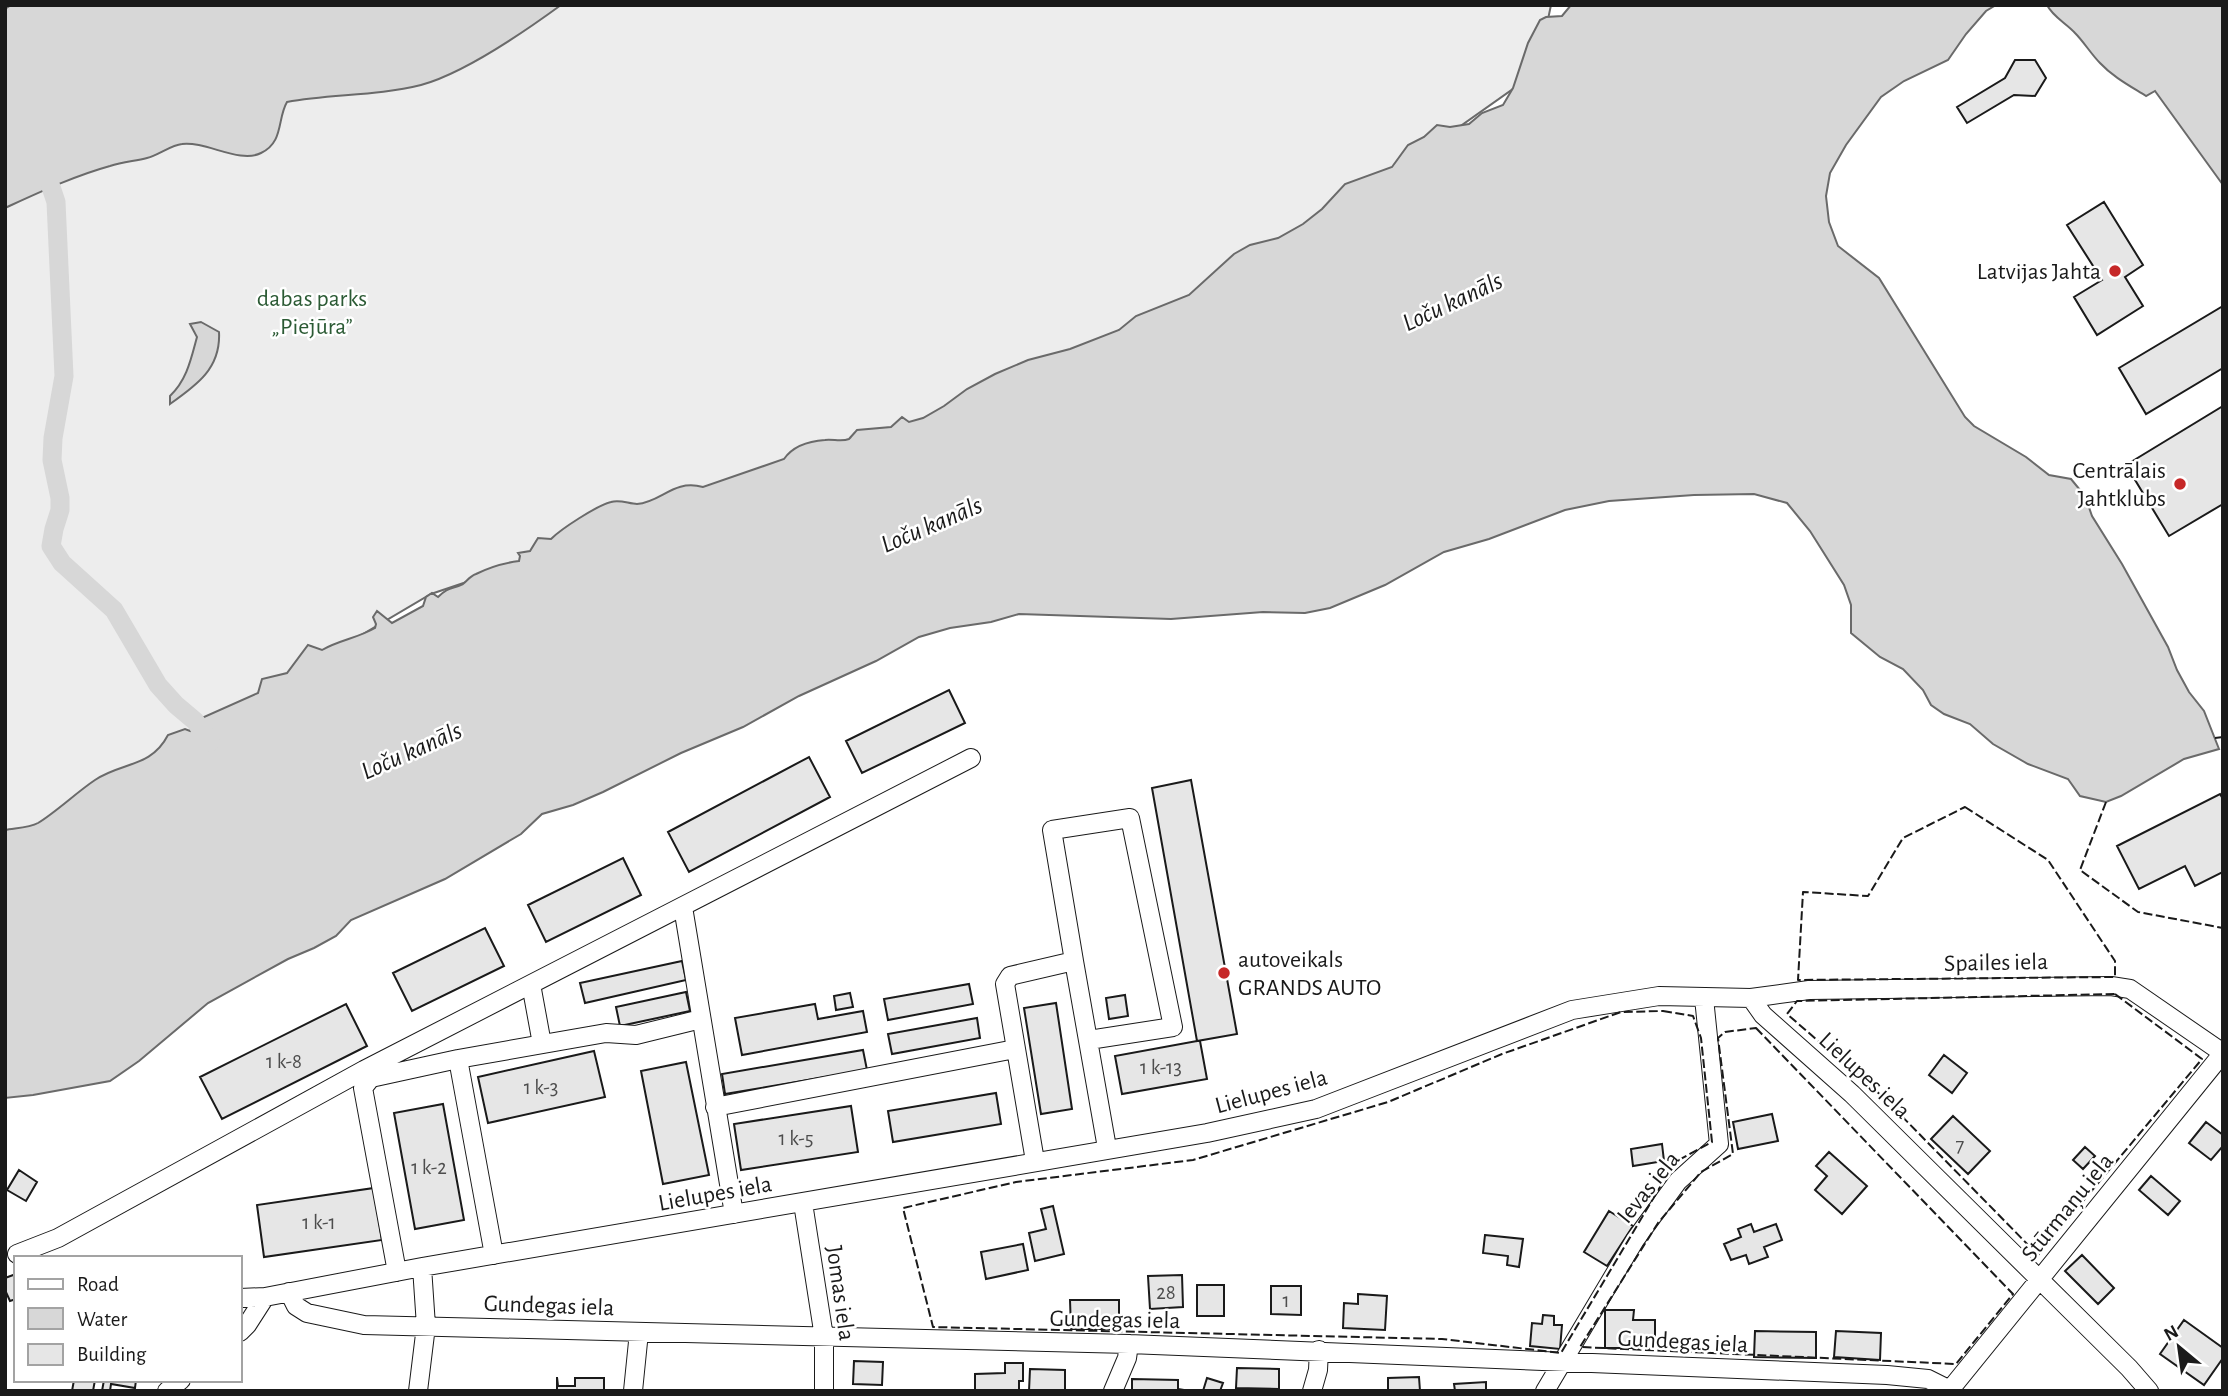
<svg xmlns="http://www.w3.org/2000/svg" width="2228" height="1396" font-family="'Alegreya Sans',sans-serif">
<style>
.built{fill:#ededed;stroke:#6a6a6a;stroke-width:2}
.water{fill:#d7d7d7;stroke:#6a6a6a;stroke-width:2}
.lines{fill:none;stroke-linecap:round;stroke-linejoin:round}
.canal{stroke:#d7d7d7;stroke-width:19}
.building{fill:#e6e6e6;stroke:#1a1a1a;stroke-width:2}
.street-casing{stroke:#1a1a1a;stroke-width:20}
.street{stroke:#fff;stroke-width:18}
.fence{stroke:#1a1a1a;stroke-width:2;stroke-dasharray:9 3.5;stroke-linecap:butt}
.poi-dot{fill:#c62828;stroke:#fff;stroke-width:2.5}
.labels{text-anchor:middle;stroke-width:5;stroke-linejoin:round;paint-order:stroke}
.number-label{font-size:21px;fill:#4d4d4d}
.poi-label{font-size:24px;fill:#1a1a1a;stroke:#fff;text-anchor:end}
.park-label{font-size:24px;fill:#2b5a34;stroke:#fff}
.street-label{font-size:24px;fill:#1a1a1a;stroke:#fff}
.water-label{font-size:26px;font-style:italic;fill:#1a1a1a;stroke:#fff}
</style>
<rect width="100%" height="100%" fill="#fff"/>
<path class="built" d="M5 5H1551L1537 72 1196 313 1012 397 431 594 5 845Z"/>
<path class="water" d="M11 5H561C524 32 465 73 421 85 377 96 331 94 287 102 277 119 284 142 261 153 240 164 206 141 182 144 171 145 159 155 147 158 135 161 123 162 110 166 74 176 40 192 5 208V9Z
M1571 5H1996L1986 11 1966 34 1948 60 1904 81 1881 97 1846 145 1830 173 1826 196 1829 222 1838 246 1879 278 1965 417 1974 426 2026 457 2049 475 2071 479 2085 496 2092 516 2122 564 2168 647 2177 670 2189 692 2204 711 2219 749 2184 759 2121 796 2106 802 2080 796 2068 779 2028 764 1993 744 1970 724 1944 714 1931 705 1923 690 1903 669 1880 657 1851 633V605L1844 585 1810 531 1787 503 1754 494 1694 495 1609 501 1565 510 1489 539 1444 552 1385 585 1330 608 1305 613 1263 612 1171 619 1019 614 991 622 950 628 919 637 876 661 799 696 743 727 681 753 603 792 573 805 542 814 521 834 445 879 351 920 336 936 314 948 288 959 208 1003 139 1061 110 1081 33 1095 5 1098V830C15 828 29 828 38 823 56 812 77 792 95 780 121 762 151 768 168 735L185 729 190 731 195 721 258 693 262 679 287 673 308 645 322 650C339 640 358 638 375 628L376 624 373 617 377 611 392 623 423 606 426 597 432 593 438 597C449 586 451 590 463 584 467 581 470 576 476 574 490 567 504 563 519 561L520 556 518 553 530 551 538 538 551 539C561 529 596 506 611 502 620 499 629 504 637 504 662 502 673 479 703 487L784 459C793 446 810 441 825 440 833 439 842 442 849 439 850 438 856 431 857 430L891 427 902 417 909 422 923 418 944 406 967 389 995 374 1028 360 1070 349 1119 330 1136 316 1189 295 1234 254 1250 245 1278 238 1303 224 1322 209 1345 184 1392 167 1408 145 1424 137 1437 125 1450 127 1469 124 1482 113 1503 105 1513 88 1528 43 1540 20 1546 17 1562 16Z
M2047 5H2223V185L2155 91 2146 96C2130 86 2113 77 2100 63 2091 54 2084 42 2075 33 2066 23 2053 17 2047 5Z
M201 322 219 332C221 368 197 385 170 404V396C187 380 191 359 197 337L190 324Z"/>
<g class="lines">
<path class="canal" d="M51 187 56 202 64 376 53 438 52 460 60 498V510L54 529 51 546 62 563 114 610 158 685 176 705 195 721 210 742"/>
</g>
<path class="building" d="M2015 60H2035L2046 78 2035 96 2014 95 1967 123 1957 107 2005 78Z
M2104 202 2143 265 2125 277 2143 306 2097 335 2074 297 2102 280 2067 225Z
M2223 306V368L2146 414 2119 368Z
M2223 406V504L2169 536 2126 465Z
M949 690 965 723 862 773 846 741Z
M809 757 830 797 689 872 668 832Z
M1191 780 1237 1034 1197 1041 1152 788Z
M2220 794 2223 799V872L2195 886 2185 866 2139 889 2117 846Z
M623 858 641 895 546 942 528 905Z
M485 928 504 966 412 1011 393 973Z
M682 961 686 980 585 1003 580 983Z
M969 984 973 1004 888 1020 884 999Z
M686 992 690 1011 620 1026 616 1007Z
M850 993 853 1007 836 1010 834 996Z
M1125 995 1128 1016 1109 1019 1106 998Z
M1056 1003 1072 1109 1041 1114 1024 1008Z
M346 1004 367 1046 222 1119 200 1077Z
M815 1004 818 1019 863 1011 867 1032 742 1055 735 1018Z
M977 1018 980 1038 892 1054 888 1034Z
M1197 1041H1200L1207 1079 1122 1094 1115 1056Z
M863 1050 867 1070 725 1094 722 1074Z
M594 1051 605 1097 488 1123 478 1077Z
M1944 1055 1967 1073 1952 1093 1929 1075Z
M686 1062 709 1175 663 1184 641 1071Z
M996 1093 1001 1124 893 1142 888 1111Z
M443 1104 464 1220 415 1229 394 1113Z
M851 1106 858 1152 741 1170 734 1124Z
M1772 1114 1778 1141 1738 1149 1733 1122Z
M1953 1116 1990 1151 1968 1174 1931 1139Z
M2206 1122 2223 1135V1146L2211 1160 2189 1143Z
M1662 1144 1664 1161 1633 1166 1631 1149Z
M2085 1147 2095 1156 2083 1169 2073 1160Z
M1829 1152 1867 1186 1842 1214 1815 1190 1827 1176 1816 1166Z
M19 1170 37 1182 26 1201 7 1190Z
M2151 1176 2180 1201 2168 1215 2139 1190Z
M374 1188 382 1240 264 1257 257 1205Z
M1053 1206 1064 1254 1035 1261 1029 1233 1046 1229 1041 1209Z
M1609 1211 1633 1226 1607 1266 1584 1252Z
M1751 1224 1754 1232 1776 1224 1782 1240 1764 1247 1768 1257 1749 1264 1746 1255 1731 1260 1724 1244 1741 1237 1738 1229Z
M1485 1235 1523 1239 1519 1267 1507 1265 1508 1256 1483 1253Z
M1023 1244 1028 1270 986 1279 981 1252Z
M2082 1255 2114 1288 2098 1304 2065 1271Z
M16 1274V1299L10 1301 5 1290V1278Z
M1182 1275 1183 1307 1150 1309 1148 1276Z
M1197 1285H1224V1316H1197Z
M1271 1286H1301V1315L1271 1314Z
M1358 1294 1387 1296 1385 1330 1343 1328 1344 1303 1358 1304Z
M1070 1300H1119V1329H1071Z
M1605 1310H1634L1633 1320H1655V1348H1605Z
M1543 1315 1554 1316V1325H1562L1560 1349 1530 1346 1532 1323 1542 1324Z
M2184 1320 2223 1348V1358L2204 1385 2160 1354Z
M1755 1331 1816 1332V1358L1754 1357Z
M1836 1331 1881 1333 1880 1360 1834 1357Z
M854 1361 883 1362 882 1385 853 1384Z
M1005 1363H1023V1381H1019V1391H975V1374L1005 1373Z
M1237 1368 1279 1369V1389L1236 1388Z
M1030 1369 1065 1370V1391H1029Z
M557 1377 558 1386H575V1378H604V1391H557Z
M1419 1377 1420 1391H1388V1378Z
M1207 1378 1223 1383 1220 1391H1203Z
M1132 1379 1178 1380V1389L1190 1391H1132Z
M74 1380H95L93 1391H72Z
M104 1380H136L135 1388 111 1384 110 1391H102Z
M1486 1382V1391H1455L1454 1384Z"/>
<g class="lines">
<defs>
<path id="street" d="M683 907 734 1214
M1074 961 1107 1148
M531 984 542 1044
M1751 998 1809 990 2111 986 2130 989 2223 1053
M458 1059 606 1033 636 1035 701 1019
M364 1070 371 1078 458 1059 494 1255
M371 1078 363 1088 397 1272
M715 1107 1015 1049
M1035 1161 1005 984 1010 976 1074 961 1052 830 1130 818 1173 1027 1089 1040
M803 1203 824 1337V1391
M17 1254 58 1238 364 1070 971 758
M289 1292 296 1306 307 1313 364 1325 1129 1344 1887 1375 1928 1379 1950 1390
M240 1298 265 1297 422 1267 1207 1133 1316 1109 1572 1010 1659 996 1751 998 1763 1015 1852 1094 2129 1368 2149 1391
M240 1332 247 1325 265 1297
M167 1391 181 1380
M418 1391 426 1326 422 1267
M633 1391 639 1332
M1113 1391 1127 1358 1129 1344
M1312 1391 1318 1370 1319 1350
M1545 1391 1635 1240 1678 1181 1719 1144 1704 998
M1949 1391 2223 1053"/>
</defs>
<use href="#street" class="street-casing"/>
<use href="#street" class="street"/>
<path class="fence" d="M2215 738 2223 737
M2106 802 2080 870 2138 912 2223 928
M1965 807 2048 860 2115 961V977L1798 980 1803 892 1868 896 1903 838Z
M2115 994 2202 1059 2038 1255 1883 1097 1787 1014 1797 1001Z
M1663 1011 1693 1016 1701 1038 1712 1142 1675 1162 1561 1353 1442 1339 933 1327 903 1208 1016 1182 1193 1160 1388 1102 1502 1054 1621 1012Z
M1756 1028 2013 1294 1956 1364 1580 1347 1658 1223 1701 1172 1733 1154 1718 1038 1725 1032Z"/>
</g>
<g class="poi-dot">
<circle cx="2115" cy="271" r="7"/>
<circle cx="2180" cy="484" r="7"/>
<circle cx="1224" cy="973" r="7"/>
</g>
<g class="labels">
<g class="number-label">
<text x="284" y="1068">1 k-8</text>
<text x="1161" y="1074">1 k-13</text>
<text x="541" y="1094">1 k-3</text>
<text x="796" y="1145">1 k-5</text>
<text x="1960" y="1152">7</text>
<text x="429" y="1174">1 k-2</text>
<text x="319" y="1229">1 k-1</text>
<text x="1166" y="1299">28</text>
<text x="1286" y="1307">1</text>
</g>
<g class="poi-label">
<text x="2101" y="279">Latvijas Jahta</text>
<text x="2166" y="478">Centrālais<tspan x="2166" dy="28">Jahtklubs</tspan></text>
<text x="1238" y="967" text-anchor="start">autoveikals<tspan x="1238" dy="28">GRANDS AUTO</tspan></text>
</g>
<g class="park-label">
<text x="312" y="306">dabas parks<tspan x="312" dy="28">„Piejūra”</tspan></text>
</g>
<g class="street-label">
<text transform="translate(1996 962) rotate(-1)" y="8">Spailes iela</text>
<text transform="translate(1865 1075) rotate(43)" y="8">Lielupes iela</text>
<text transform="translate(1271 1091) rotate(-15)" y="8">Lielupes iela</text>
<text transform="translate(1648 1187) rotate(-51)" y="8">Ievas iela</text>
<text transform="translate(715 1193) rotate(-10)" y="8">Lielupes iela</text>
<text transform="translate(2067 1207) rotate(-51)" y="8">Stūrmaņu iela</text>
<text transform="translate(841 1293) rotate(82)" y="8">Jomas iela</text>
<text transform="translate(549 1305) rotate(2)" y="8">Gundegas iela</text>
<text transform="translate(1115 1319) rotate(1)" y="8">Gundegas iela</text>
<text transform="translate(1683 1341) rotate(3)" y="8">Gundegas iela</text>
</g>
<g class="water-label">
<text transform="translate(1452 301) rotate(-25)" y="9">Loču kanāls</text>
<text transform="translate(931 524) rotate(-23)" y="9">Loču kanāls</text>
<text transform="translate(411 750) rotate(-24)" y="9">Loču kanāls</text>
</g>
</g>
<rect width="2228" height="1396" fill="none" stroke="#1a1a1a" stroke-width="14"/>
<rect x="14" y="1256" width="228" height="126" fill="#ffffff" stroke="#a3a3a3" stroke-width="2"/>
<rect x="28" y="1279" width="35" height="10" fill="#ffffff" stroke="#a3a3a3" stroke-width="2"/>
<text x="77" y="1291" font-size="21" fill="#1a1a1a">Road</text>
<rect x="28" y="1308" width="35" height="21" fill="#d7d7d7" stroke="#a3a3a3" stroke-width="2"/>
<text x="77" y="1326" font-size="21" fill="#1a1a1a">Water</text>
<rect x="28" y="1344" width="35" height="21" fill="#e6e6e6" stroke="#a3a3a3" stroke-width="2"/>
<text x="77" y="1361" font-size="21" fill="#1a1a1a">Building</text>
<g transform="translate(2179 1347) rotate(331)" stroke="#ffffff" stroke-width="5" paint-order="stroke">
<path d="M0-5L12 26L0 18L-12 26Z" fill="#1a1a1a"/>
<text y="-10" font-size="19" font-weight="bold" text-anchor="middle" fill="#1a1a1a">N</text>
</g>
</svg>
